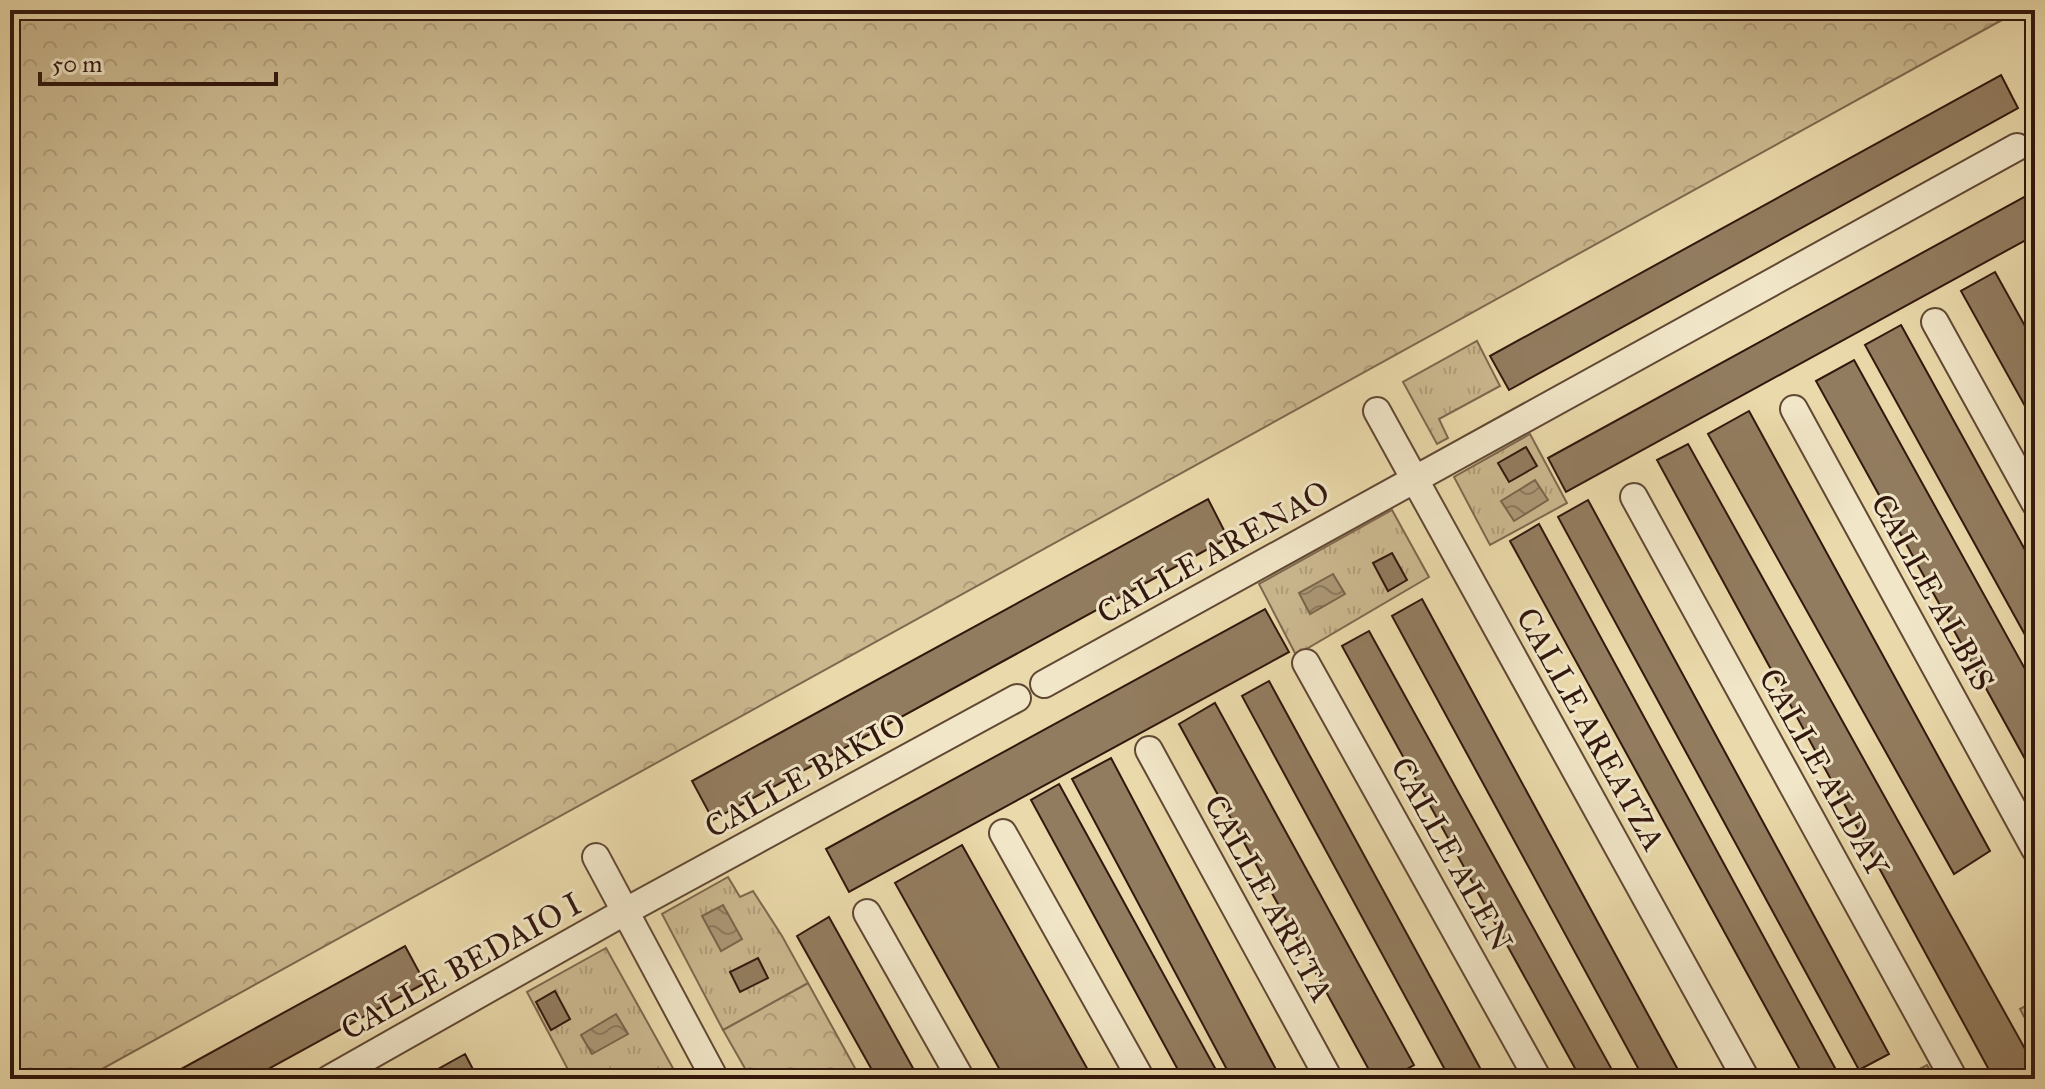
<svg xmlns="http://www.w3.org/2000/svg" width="2045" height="1089" font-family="'IM FELL Great Primer',serif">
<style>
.forest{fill:url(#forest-crowns);stroke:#7e684e;stroke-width:2}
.park{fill:url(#park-tufts);stroke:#7e684e;stroke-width:2}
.water{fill:url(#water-waves);stroke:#7b644b;stroke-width:2}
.building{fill:#927c5f;stroke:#32170d;stroke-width:2}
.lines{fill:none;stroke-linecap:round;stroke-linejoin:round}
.street-casing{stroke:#604834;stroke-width:30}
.street{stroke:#f1e6c8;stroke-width:26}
.labels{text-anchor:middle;stroke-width:6;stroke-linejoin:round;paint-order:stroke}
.street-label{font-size:32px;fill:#32170d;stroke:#f1e6c8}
</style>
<defs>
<pattern id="forest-crowns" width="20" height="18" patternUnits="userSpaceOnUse" patternTransform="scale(2)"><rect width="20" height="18" fill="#cbb88f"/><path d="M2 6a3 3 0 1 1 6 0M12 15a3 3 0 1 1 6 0" fill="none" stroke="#af9d7a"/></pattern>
<pattern id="park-tufts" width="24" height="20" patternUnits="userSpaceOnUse" patternTransform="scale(2)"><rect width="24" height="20" fill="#cbb88f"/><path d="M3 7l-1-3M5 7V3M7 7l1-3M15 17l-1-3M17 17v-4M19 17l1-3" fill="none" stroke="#af9d7a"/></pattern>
<pattern id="water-waves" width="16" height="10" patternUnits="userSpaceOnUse" patternTransform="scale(2)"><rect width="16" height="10" fill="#ab9775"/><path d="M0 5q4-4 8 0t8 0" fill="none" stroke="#8c7a5e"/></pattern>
</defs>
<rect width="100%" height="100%" fill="#ead9aa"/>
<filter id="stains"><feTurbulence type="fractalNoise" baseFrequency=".0025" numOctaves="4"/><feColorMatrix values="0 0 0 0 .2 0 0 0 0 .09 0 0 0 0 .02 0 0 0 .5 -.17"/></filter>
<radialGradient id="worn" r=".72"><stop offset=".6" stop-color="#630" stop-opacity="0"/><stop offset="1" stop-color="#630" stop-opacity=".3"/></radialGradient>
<path class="forest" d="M10 10H2020L84 1079H10Z
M808 983 861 1079H751L723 1030Z"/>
<path class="park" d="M1477 341 1500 386 1439 419 1448 438 1437 444 1403 382Z
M1530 434 1567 503 1490 545 1454 477Z
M1392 510 1429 577 1296 655 1259 584Z
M728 877 740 897 753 891 782 936 808 983 723 1030 662 914Z
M606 948 679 1079H573L527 992Z
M2035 1001V1037L2020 1009Z
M1927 1065 1935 1079H1900Z"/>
<path class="water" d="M1535 480 1548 500 1514 521 1501 501Z
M1333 574 1345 594 1310 614 1299 593Z
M723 905 742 939 721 951 702 916Z
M616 1014 628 1034 592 1054 581 1035Z"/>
<path class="building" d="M2001 75 2018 108 1509 390 1490 356Z
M2035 191V235L1566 492 1548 458Z
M1995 272 2035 344V424L1961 291Z
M2035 282V300L2028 285Z
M1901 325 2035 568V653L1865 345Z
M1854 360 2035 687V777L1816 381Z
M1749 411 1990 851 1954 874 1708 434Z
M1688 444 2034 1065 2011 1079H1994L1657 460Z
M1526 447 1537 466 1509 482 1498 463Z
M1208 499 1228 538 713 820 692 781Z
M1588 500 1889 1054 1859 1070 1558 517Z
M1539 524 1841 1079H1805L1510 541Z
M1392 553 1407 580 1388 591 1373 563Z
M1422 599 1683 1079H1644L1392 616Z
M1265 609 1289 652 849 892 826 849Z
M1369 631 1617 1079H1581L1342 646Z
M1269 681 1486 1079H1450L1242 696Z
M1215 703 1414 1065 1389 1079H1374L1179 724Z
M1111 758 1281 1079H1232L1072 779Z
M1059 784 1221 1079H1183L1031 800Z
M962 845 1093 1079H1005L895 883Z
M829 917 919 1079H877L797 936Z
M405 946 425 983 250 1079H163Z
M758 958 768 978 740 992 730 972Z
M555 991 570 1019 551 1030 536 1002Z
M465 1054 478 1079H420Z"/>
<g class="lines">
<defs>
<path id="street" d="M1935 322 2035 503
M1794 409 2035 849
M1377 411 1746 1079
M1634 497 1954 1079
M1306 663 1538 1079
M1044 684 2017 147
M1149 750 1329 1079
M1003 833 1141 1079
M596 857 715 1079
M867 913 961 1079
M329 1079 626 911 1017 698"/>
</defs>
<use href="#street" class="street-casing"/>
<use href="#street" class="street"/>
</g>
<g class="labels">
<g class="street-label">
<text transform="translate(1213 552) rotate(-29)" y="11">CALLE ARENAO</text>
<text transform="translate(1933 592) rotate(61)" y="11">CALLE ALBIS</text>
<text transform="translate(1591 729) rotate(61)" y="11">CALLE AREATZA</text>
<text transform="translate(1824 772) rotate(61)" y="11">CALLE ALDAY</text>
<text transform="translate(805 775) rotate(-29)" y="11">CALLE BAKIO</text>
<text transform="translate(1452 854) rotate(61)" y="11">CALLE ALEN</text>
<text transform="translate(1269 898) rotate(61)" y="11">CALLE ARETA</text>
<text transform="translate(461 966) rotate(-29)" y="11">CALLE BEDAIO I</text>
</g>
</g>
<rect width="2045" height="1089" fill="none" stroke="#ead9aa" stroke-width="40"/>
<rect x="12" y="12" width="2021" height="1065" fill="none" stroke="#32170d" stroke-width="4"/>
<rect x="20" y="20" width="2005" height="1049" fill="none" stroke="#32170d" stroke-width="2"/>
<path d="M40 72v12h236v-12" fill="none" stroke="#32170d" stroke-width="4"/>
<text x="52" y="72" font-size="24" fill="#32170d" stroke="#f1e6c8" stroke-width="6" paint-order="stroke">50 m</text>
<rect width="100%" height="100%" filter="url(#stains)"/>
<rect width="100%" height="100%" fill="url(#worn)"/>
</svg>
